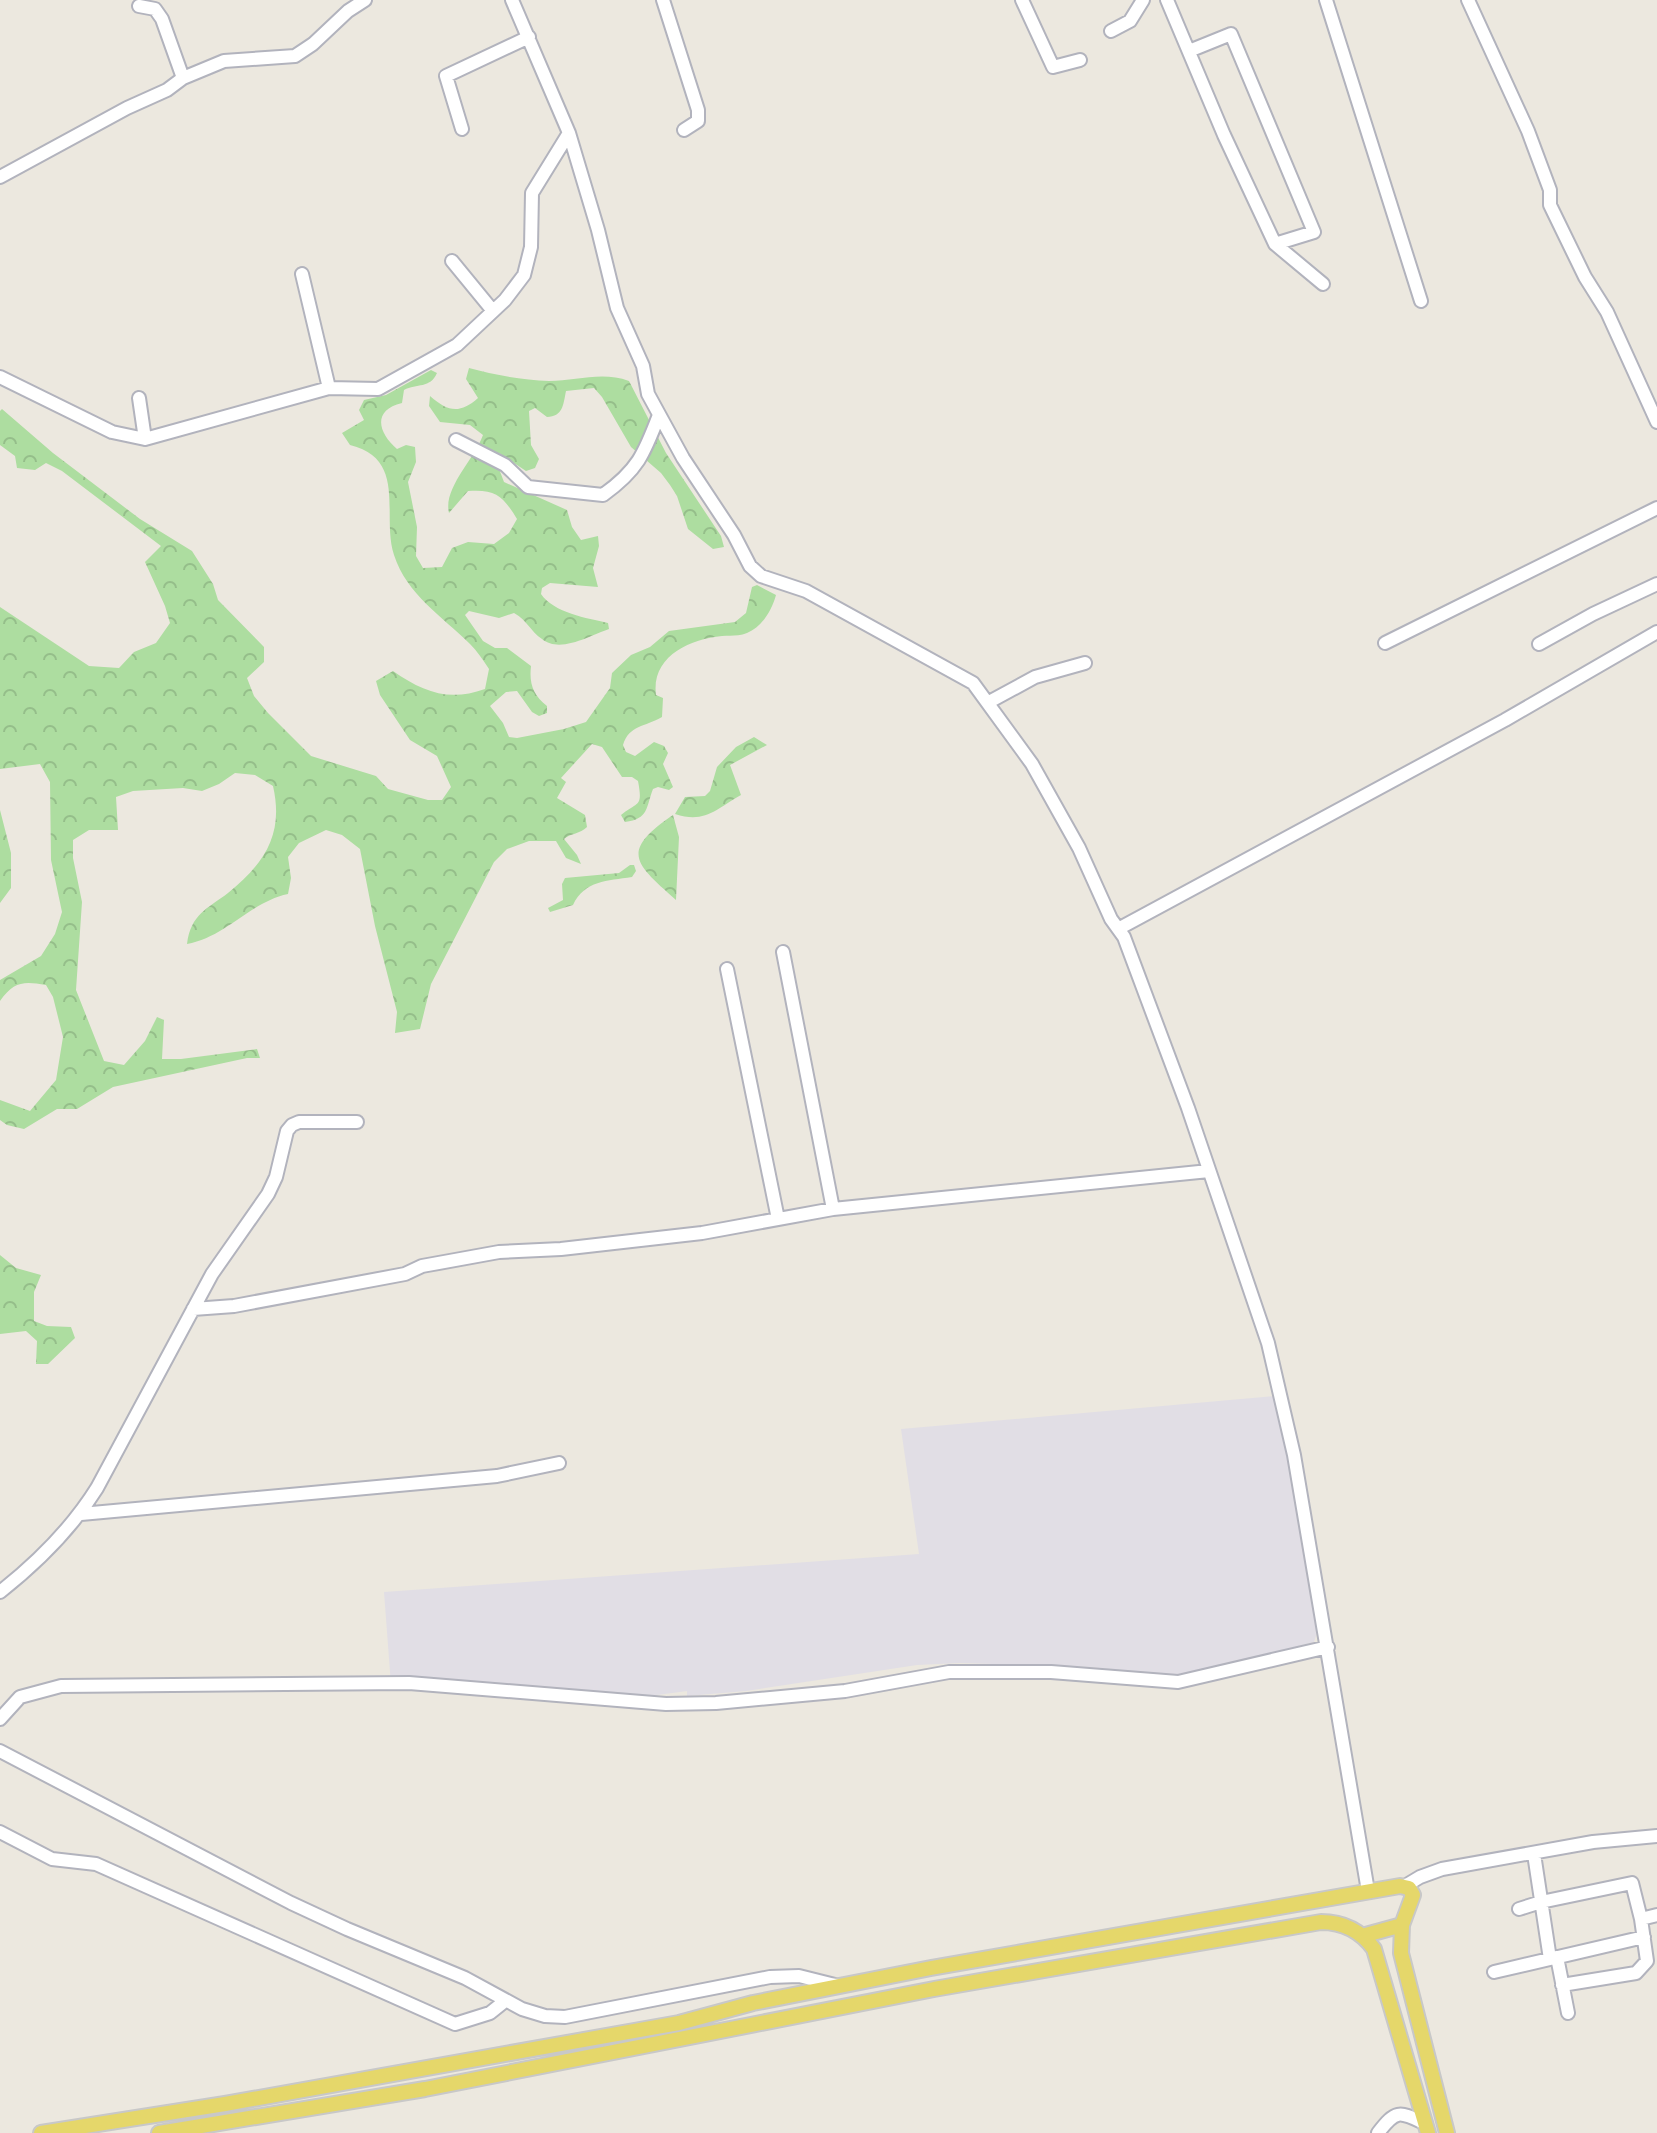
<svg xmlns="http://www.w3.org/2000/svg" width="1657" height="2133" font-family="Arial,sans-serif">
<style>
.industrial{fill:#e1dee5}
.forest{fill:url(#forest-crowns)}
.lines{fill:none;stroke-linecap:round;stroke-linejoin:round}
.minor-casing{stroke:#b2b3bd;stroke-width:16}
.major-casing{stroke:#c8c8c8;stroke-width:18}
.minor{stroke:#fff;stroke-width:12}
.major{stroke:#e5d76a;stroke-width:14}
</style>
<defs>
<pattern id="forest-crowns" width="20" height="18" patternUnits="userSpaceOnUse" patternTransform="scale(2)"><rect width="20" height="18" fill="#addda0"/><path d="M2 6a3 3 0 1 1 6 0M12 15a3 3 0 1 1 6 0" fill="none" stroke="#95be8a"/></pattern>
</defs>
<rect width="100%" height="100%" fill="#ece8df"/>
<path class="industrial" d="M1276 1396 1318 1630 1314 1642 1181 1677 1089 1667 960 1663 917 1665 746 1691 687 1696V1691L635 1698 391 1685 384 1592 919 1554 901 1429Z"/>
<path class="forest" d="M469 368C494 375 523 380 549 381 576 381 602 371 629 381L666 453 721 536 724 547 713 549 688 529 677 496 670 485 661 473 631 447 602 397 594 388 566 391C563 406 563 416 547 417L535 408 529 411 531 445 539 459 535 468 526 471 499 453 496 461 504 482 567 510 572 527 581 540 598 536 599 546 593 568 598 587 550 583 542 588 541 594C554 613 587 618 608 623L609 629C591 635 560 654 542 639 530 631 528 621 514 613L499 618 469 611 465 615 483 641 495 648H507L531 666C529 684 533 695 547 706V713L539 716 532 712 517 691 506 692 490 706 503 723 509 737 517 738 564 729 586 722 610 688 612 673 631 655 650 647 669 631 735 622 746 613 752 587 757 585 776 595C772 610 762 627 747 633 738 637 730 635 722 636 689 639 651 657 656 695L663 698 662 717C645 727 629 725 623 745L626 752 635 756 654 742 664 746 668 753 663 764 673 787 669 790 658 787 653 789C646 807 649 819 625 822L621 815C638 801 643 808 638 781L632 777H622L602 747 592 744 561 778 566 782 557 798 585 815 587 827C580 834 571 833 564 839L577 855 581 864 566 858 556 841H529L507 849 494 862 431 984 420 1029 395 1033 397 1012 375 926 360 849 342 835 326 830 299 843 288 857 291 878 288 894C250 902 226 937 187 944 191 914 207 909 228 893 265 863 284 834 273 786L255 775 235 773 219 784 202 791 183 788 133 791 116 797 118 830H89L73 840V858L82 902 76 990 104 1061 124 1065 145 1041 157 1017 164 1020 162 1059H181L257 1049 260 1058H247L113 1087 77 1109H57L24 1129 7 1125 0 1120V1100L30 1111 56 1080 63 1037 53 997 46 985C24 981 14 981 0 1001V980L41 956 55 934 62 912 51 860 50 782 40 764 0 769V607L89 666 119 668 134 652 156 643 170 623 165 606 145 562 161 546 62 471 46 463 35 470 17 468 15 456 0 445V411L2 409 53 453 140 519 192 551 213 584 218 600 264 647V662L247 678 254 696 268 713 311 756 376 776 388 789 428 800H442L451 787 437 756 410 740 380 695 376 681 393 671C423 692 449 702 485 689L489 669C483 660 477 651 470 644 442 616 407 595 394 555 381 516 408 459 350 445L342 433 364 420 359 410 364 400 386 395 431 370 437 373C430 389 417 383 404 390L402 403C372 410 378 433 397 449L406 445 415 447 416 462 408 482 417 527 416 556 423 568 442 567 452 548 468 542 494 544 509 533 517 519C503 496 496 489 468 491L449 513C443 488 474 460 483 435L470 425 440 422 429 406 430 396C448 412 460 414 478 398L466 379Z
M754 737 767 745 730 765 741 795C716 809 705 824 675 814L685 797 705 796 710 791 717 767 736 747Z
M0 810 11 853V888L0 903Z
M673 815 679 837 676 900C635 863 619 852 673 815Z
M630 865H634L636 871 632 877C607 881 585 880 573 905L550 912 548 908 563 900 562 884 565 878 619 873Z
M0 1255 16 1268 41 1275 34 1292V1321L47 1326 71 1327 75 1338 48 1364H36L37 1341 26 1331 0 1334Z"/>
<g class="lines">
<defs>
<path id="minor" d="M512 0 569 133 598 230 617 308 643 366 648 394 683 458 734 535 750 566 761 576 806 591 973 683 1032 764 1079 848 1111 919 1124 937 1188 1108 1268 1343 1294 1455 1368 1891
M663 0 698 110V121L684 130
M1022 0 1053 67 1080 60
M1167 0 1224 135 1275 244 1323 284
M1326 0 1421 301
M1468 0 1528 131 1550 190V205L1585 277 1607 312 1657 422
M139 6 155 9 162 19 183 78
M1111 31 1130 21 1143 0
M1189 51 1231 34 1314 232 1275 244
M462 129 446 76 529 37
M0 177 127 108 167 90 183 78 224 61 295 56 313 44 348 11 365 0
M452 261 493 311
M302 274 329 388
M0 377 112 432 145 439 329 388 378 389 457 345 505 300 524 275 531 247 532 193 569 133
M139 398 145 439
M456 440 505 465 528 487 603 495C638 470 644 454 659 415
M1385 643 1657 508
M1539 644 1593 614 1657 584
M989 702 1035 677 1085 663
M1118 929 1505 720 1657 632
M783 952 833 1209
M727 969 778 1219
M193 1309 234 1306 405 1274 422 1266 499 1252 561 1249 702 1233 833 1209 1209 1171
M81 1514 497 1476 559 1463
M0 1592C38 1562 72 1528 97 1488L212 1274 268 1194 276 1177 287 1131 292 1125 299 1122H357
M0 1719 20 1697 61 1686 409 1683 666 1704 716 1703 845 1691 949 1672H1051L1178 1682 1328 1647
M0 1751 291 1903 347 1929 465 1978 522 2009 545 2016 565 2017 770 1977 799 1976 839 1986
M0 1832 52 1859 96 1864 455 2024 490 2013 505 2001
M1534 1854 1550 1959
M1405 1886 1420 1877 1442 1869 1593 1842 1657 1836
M1519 1909 1541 1902 1632 1883 1641 1919 1647 1961 1636 1973 1562 1985
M1641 1919 1657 1915
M1557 1957 1568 2013
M1494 1972 1644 1937
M1378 2133C1397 2108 1400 2112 1426 2124"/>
<path id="major" d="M1362 1936 1402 1925
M41 2133 225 2104 679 2023 753 2003 931 1968 1400 1886 1409 1888 1413 1895 1402 1925 1401 1953 1447 2133
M159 2133 425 2089 934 1989 1321 1922C1344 1922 1361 1931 1374 1949L1428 2133"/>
</defs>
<use href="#minor" class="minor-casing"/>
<use href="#major" class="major-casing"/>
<use href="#minor" class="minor"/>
<use href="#major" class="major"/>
</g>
</svg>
